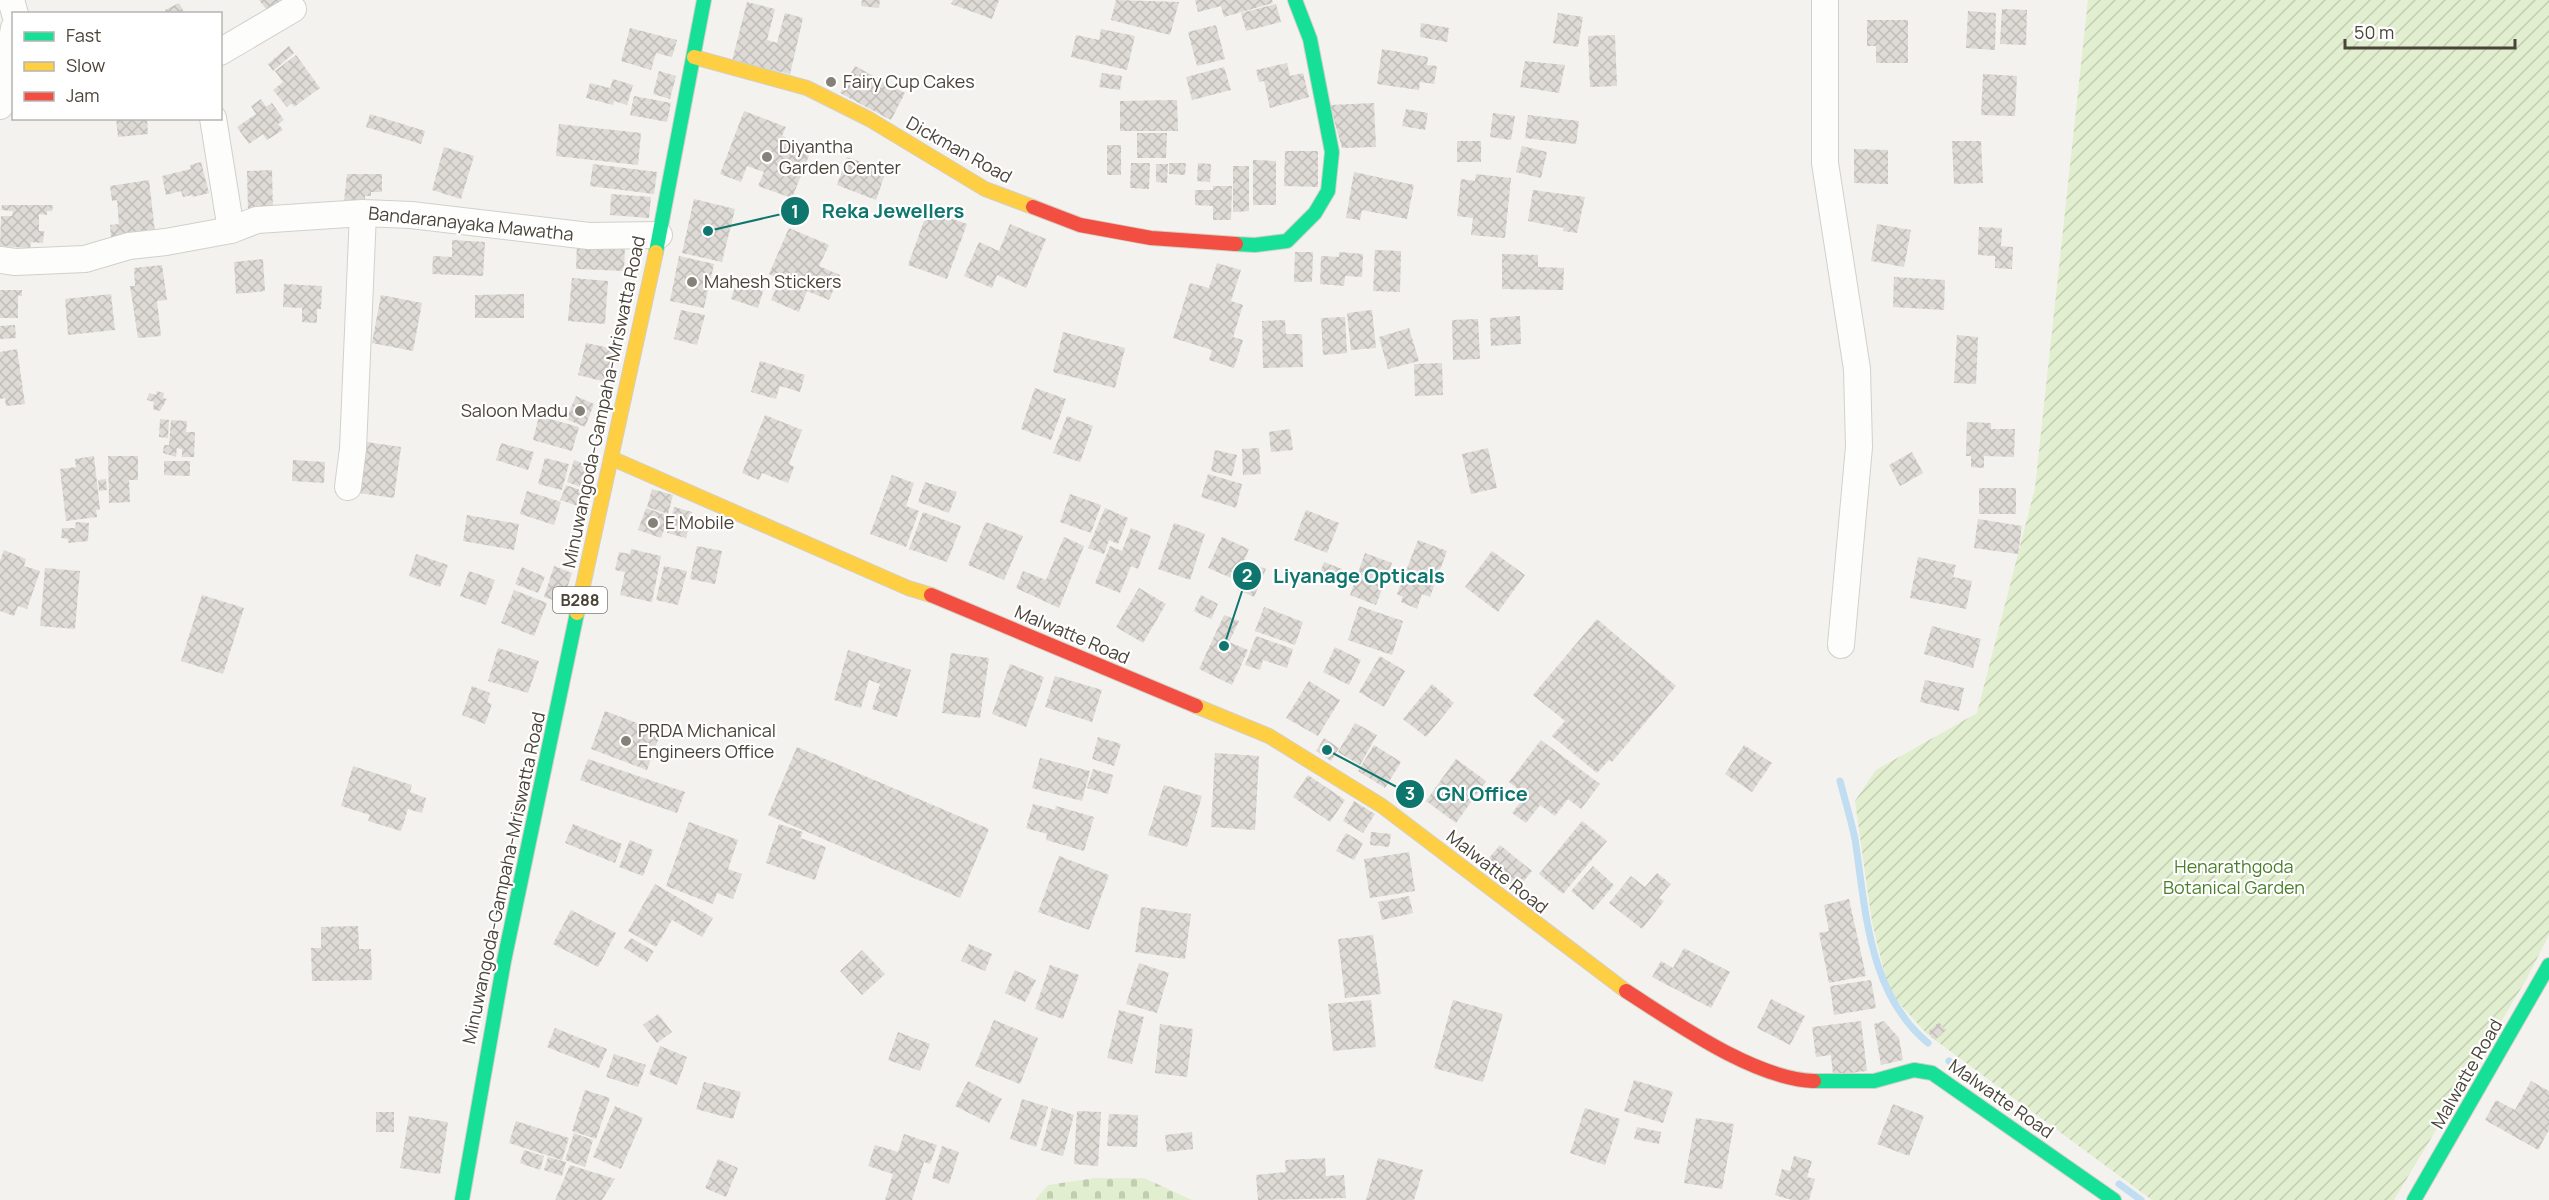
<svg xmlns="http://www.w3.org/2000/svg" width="2549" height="1200" font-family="Manrope,sans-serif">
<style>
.cemetery{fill:url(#cemetery-stones)}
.garden{fill:url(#garden-furrows)}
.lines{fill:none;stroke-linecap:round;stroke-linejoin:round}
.stream{stroke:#c0ddf1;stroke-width:7}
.building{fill:url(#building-cross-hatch)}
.street-casing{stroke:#d2d0cb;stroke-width:28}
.fast-casing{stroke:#d3cfc5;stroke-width:16}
.slow-casing{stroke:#d3cfc5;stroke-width:16}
.jam-casing{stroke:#d3cfc5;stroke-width:16}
.street{stroke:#fdfdfc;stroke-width:26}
.fast{stroke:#16e098;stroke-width:14}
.slow{stroke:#ffcf43;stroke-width:14}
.jam{stroke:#f24e42;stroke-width:14}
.poi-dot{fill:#868178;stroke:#fff;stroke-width:2}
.labels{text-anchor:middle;stroke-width:4.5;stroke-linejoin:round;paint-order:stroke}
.shield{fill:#fff;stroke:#817c74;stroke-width:1.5}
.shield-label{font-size:16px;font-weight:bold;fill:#4b4439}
.poi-label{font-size:18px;fill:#4b4439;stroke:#fff;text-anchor:start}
.street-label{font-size:18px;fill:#4b4439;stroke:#fff}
.park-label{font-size:18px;fill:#4a7f2a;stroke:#fff}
.leader{fill:none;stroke:#0f766e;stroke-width:2}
.callout-dot{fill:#0f766e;stroke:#fff;stroke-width:2}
.mark-label{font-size:18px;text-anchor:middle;font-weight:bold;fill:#fff}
.callout-label{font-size:20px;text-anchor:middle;font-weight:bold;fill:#0f766e;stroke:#fff;stroke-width:4.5;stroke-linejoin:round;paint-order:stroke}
</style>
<defs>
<pattern id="cemetery-stones" width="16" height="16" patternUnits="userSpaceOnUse" patternTransform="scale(1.5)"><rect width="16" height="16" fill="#e1eecf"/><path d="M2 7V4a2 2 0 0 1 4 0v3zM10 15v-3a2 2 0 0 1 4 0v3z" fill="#c3cdb2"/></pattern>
<pattern id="garden-furrows" width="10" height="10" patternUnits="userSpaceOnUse" patternTransform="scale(1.5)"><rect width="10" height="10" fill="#e1eecf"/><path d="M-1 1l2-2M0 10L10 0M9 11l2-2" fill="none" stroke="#c3cdb2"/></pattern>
<pattern id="building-cross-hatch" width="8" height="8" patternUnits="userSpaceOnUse" patternTransform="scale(1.5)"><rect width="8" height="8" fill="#dedbd6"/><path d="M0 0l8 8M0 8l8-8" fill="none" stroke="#c0bdb8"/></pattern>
</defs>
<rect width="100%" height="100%" fill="#f4f2ee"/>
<path class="cemetery" d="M1095 1178H1144L1192 1200H1035L1048 1185Z"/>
<path class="garden" d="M2088 0H2549V935L2526 980 2394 1200H2152L1927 1034 1889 992 1872 922 1855 801 1876 770 1977 713 2035 488Z"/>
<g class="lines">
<path class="stream" d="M1840 781C1845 800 1851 820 1855 839 1866 911 1868 993 1928 1043
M1949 1061 1999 1100
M2119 1184 2141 1200"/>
</g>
<path class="building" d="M259 0H283L267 10Z
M862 0H880L879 8 861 6Z
M953 0H999L992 19 951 4Z
M1116 0 1179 2 1170 35 1111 20Z
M1195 0H1272L1273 3 1224 17 1221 6 1198 12Z
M747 2 775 9 767 40 777 43 785 13 803 18 790 74 732 61Z
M179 3 185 14H166L165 10Z
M1276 4 1281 22 1246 31 1241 13Z
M2002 9 2027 10 2026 45 2000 44Z
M1968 11 1996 13 1995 50 1966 48Z
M1558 13 1583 17 1578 47 1553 43Z
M1867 20H1908V63H1876V46H1867Z
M1421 23 1449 28 1447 42 1420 37Z
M1216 25 1225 59 1197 66 1188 32Z
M630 28 677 40 672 57 656 53 651 70 621 61Z
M1101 29 1135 36 1127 70 1071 57 1076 35 1099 40Z
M1615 35 1617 86 1590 87 1588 36Z
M289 46 294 53 273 71 268 64Z
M1382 49 1428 57 1427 65 1437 66 1434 84 1420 82 1419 90 1377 84Z
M296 55 320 88 294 107 292 103 287 107 273 90 283 82 275 71Z
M1525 61 1565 65 1559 93 1520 87Z
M1287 63 1290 76 1303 73 1309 97 1270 108 1264 81 1259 82 1256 70Z
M855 66 905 93 891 120 840 93Z
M1224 67 1231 90 1192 100 1186 77Z
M659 71 676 76 670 99 653 94Z
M1102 73 1122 76 1120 90 1099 87Z
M1983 74 2017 76 2015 116 1981 115Z
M613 79 633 85 627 105 614 101 613 105 586 98 590 83 610 88Z
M634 96 671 103 667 122 630 115Z
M261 99 266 107 272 103 284 120 278 124 283 130 267 140 263 134 249 144 237 127 256 114 251 106Z
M1177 100 1178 131H1120V101Z
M1374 103 1376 147 1342 148 1330 105Z
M1406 109 1428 113 1425 130 1402 126Z
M744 111 786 127 782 136 812 148 792 198 758 186 764 172 747 166 741 182 720 174Z
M1493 113 1515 116 1511 140 1490 137Z
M370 114 425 131 421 144 366 127Z
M1528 115 1579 121 1576 144 1525 138Z
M116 118H147L148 134 118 137Z
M559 124 641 133 638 165 556 156Z
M1137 133H1167L1166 158H1137Z
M1457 141H1481V162H1457Z
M1952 141H1981L1983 183 1954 184Z
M1107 145H1121V175H1107Z
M1522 146 1547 152 1541 178 1516 172Z
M444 147 474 156 461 199 432 190Z
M1854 149 1888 150V184L1854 183Z
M1285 151H1318V187L1284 186Z
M847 157 886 171 876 200 837 185Z
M1253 160 1276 161V205H1253Z
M201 162 209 193 193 197 192 195 183 197 181 191 166 195 162 176 191 169 190 165Z
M1131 163H1150L1149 189 1130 188Z
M1169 163H1186L1185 175 1169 174Z
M1198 163 1211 164 1210 182 1197 181Z
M593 164 657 172 654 194 590 186Z
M1156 164H1168L1167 183 1156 182Z
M1233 166H1249V211L1233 212Z
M272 170 273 211 248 212 247 171Z
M1354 172 1414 185 1407 219 1362 210 1360 220 1346 218Z
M347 174H382V192H371V196H365V202H344Z
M1476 174 1511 178 1505 238 1471 235 1473 218 1457 216 1461 179 1475 181Z
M149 180 155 232 111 237 110 225 119 224 117 200 112 201 110 186Z
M1213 186H1232L1231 220H1213V206L1195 205V190H1213Z
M1533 190 1585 197 1577 233 1563 231 1564 228 1528 221Z
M611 194 651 197 649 218 610 215Z
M694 199 735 209 722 262 682 253Z
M2 205H53L52 211H47V215L39 214V231H44L43 243 31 242 30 248 0 246 1 216H12L13 211 1 210Z
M928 210 967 224 947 279 908 265Z
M1010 224 1046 239 1026 288 997 275 992 288 964 276 979 242 999 251Z
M1877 224 1911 230 1904 267 1871 261Z
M1979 227 2002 228 2001 246 2013 247 2012 269 1995 268V256L1978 255Z
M789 228 829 245 819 266 840 275 829 300 807 291 799 312 771 300 780 279 769 274Z
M452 240 485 242 483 276 432 274 433 256 452 257Z
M577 243 625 245 624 271 576 269Z
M1375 250 1401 251 1400 292 1373 291Z
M1295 252H1313L1312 282H1294Z
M1339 252 1363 254 1362 277 1345 276 1344 286 1320 284 1321 256 1339 257Z
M1502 254 1538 255V267L1564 268 1563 290 1502 289Z
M679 256 714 264 704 308 670 301Z
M263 259 265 291 236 294 234 262Z
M1217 263 1241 270 1231 301 1243 305 1233 337 1243 340 1234 368 1209 360 1212 350 1173 338 1190 283 1209 288Z
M162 265 167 300 157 301 161 336 138 338 130 286H135L134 268Z
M1894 277 1945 280 1944 310 1893 307Z
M572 278 608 281 605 324 568 321Z
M737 280 764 288 758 308 731 299Z
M284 284 322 286 321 309H317V323L302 322V308L283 307Z
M0 290H22V296L18 295V318H0Z
M111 294 115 330 68 335 65 299Z
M524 294V318H475V295Z
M381 295 422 303 413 351 372 343Z
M681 310 705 315 697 345 674 339Z
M1372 310 1376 348 1351 350 1347 313Z
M1520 316 1521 344 1491 346 1490 318Z
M1345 317 1347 353 1323 355 1321 318Z
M1478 319 1480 359 1453 360 1452 320Z
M1285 320 1286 334H1302L1303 367 1263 368 1262 321Z
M15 325 16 338 0 339V326Z
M1409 328 1419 361 1388 369 1379 337Z
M1063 332 1125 348 1115 388 1053 372Z
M1957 335 1978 337 1976 384 1954 383Z
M586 343 614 349 606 382 578 375Z
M17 349 25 404 6 406 5 398 0 399V352Z
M760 361 805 375 800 392 780 386 776 399 751 392Z
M1442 363 1443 395 1415 396 1414 364Z
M1035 388 1066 399 1051 440 1021 429Z
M157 391 164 393 163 398 167 399 160 411 153 409 154 402 147 400 149 393 156 395Z
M576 396 594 404 585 427 566 419Z
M765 415 802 430 789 464 794 467 788 483 762 473 759 480 742 473Z
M539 416 579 427 572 451 533 440Z
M1067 416 1093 426 1080 462 1053 453Z
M160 419 169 420 168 438 159 437Z
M171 420 187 421 186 432H195L194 457H182V449L177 448 176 457 163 453 164 445H169Z
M1967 422 1991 423V429H2015L2014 457 1984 456V468L1971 467V456H1966Z
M1290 429 1293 450 1271 452 1269 432Z
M359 441 401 447 394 498 352 492Z
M501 443 534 452 528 470 496 460Z
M1259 448 1261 474 1243 475 1242 449Z
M1488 448 1497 488 1471 494 1462 454Z
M1215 450 1237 455 1232 476 1211 471Z
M1912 452 1923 473 1900 486 1889 465Z
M94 456 100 510H96L97 517 66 521 60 469 76 467 75 459Z
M108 456H138V480H129L130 502 109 503Z
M545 458 569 464 562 490 538 484Z
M293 460 325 462 324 483 292 481Z
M574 460 590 466 583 488 567 482Z
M164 461H190V476L164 475Z
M1208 474 1242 484 1236 508 1201 497Z
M892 475 914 483 906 506 919 511 906 547 870 534Z
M106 479 107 490 99 491 98 480Z
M925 482 957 492 949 513 918 502Z
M566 485 586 492 581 507 560 500Z
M1979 488H2016V514H1979Z
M652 489 673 495 668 514 647 507Z
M527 491 561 502 554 525 520 514Z
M1070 494 1101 505 1091 533 1060 522Z
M674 507 692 512 686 538 667 533Z
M646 508 669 516 661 538 638 530Z
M1105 508 1128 518 1118 544 1109 540 1104 554 1088 548Z
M1306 510 1339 523 1327 553 1294 540Z
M923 512 961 526 947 562 909 549Z
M467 515 519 524 514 550 463 541Z
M1978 519 2022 526 2018 554 1974 548Z
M76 522 89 523 88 541 68 543V539L61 538 62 528H75Z
M986 522 1023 536 1004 580 968 565Z
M1174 523 1205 534 1190 580 1158 569Z
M1131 528 1151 536 1138 569 1131 566 1120 593 1095 583 1110 546 1122 551Z
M1064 537 1084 546 1059 608 1016 588 1023 571 1046 580Z
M1222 537 1249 549 1236 580 1208 568Z
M1418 540 1447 551 1430 597 1422 594 1417 609 1401 602 1403 597 1397 594Z
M697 546 722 551 715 584 690 579Z
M631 549 661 556 652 602 620 595 625 572 615 570 619 552 630 554Z
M4 550 26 559 24 566 40 571 27 609 18 606 14 616 0 611V561Z
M1492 551 1525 575 1498 612 1465 587Z
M1365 553 1392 563 1376 605 1350 595Z
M416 554 448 565 440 587 409 576Z
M1918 557 1956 565 1953 577 1972 581 1966 609 1910 598Z
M1248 562 1266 569 1254 597 1237 589Z
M1324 562 1342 569 1336 585 1318 578Z
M554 566 572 573 562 603 544 597Z
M664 566 687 571 678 605 656 600Z
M522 567 545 577 538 593 515 584Z
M45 568 80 571 75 629 40 626Z
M469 571 495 580 486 605 460 596Z
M1139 588 1166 604 1143 643 1116 627Z
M514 590 547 603 534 636 501 623Z
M202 595 244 608 223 674 181 661Z
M1201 595 1218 604 1211 619 1194 611Z
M1359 606 1403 621 1392 655 1348 640Z
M1264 607 1303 622 1295 645 1255 631Z
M1224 615 1239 621 1229 642 1248 650 1232 685 1199 669Z
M1597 619 1676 686 1612 762 1609 760 1597 773 1552 736 1565 721 1533 695Z
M1932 626 1981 639 1973 668 1924 654Z
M1256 636 1293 649 1287 668 1263 660 1260 670 1245 665Z
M1335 647 1361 660 1349 685 1323 672Z
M498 648 539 661 528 693 488 681Z
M848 650 911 670 897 717 872 709 880 684 869 680 861 708 834 700Z
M951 653 989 658 980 718 942 713Z
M1380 656 1405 671 1384 707 1359 692Z
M1010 664 1044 677 1026 727 992 714Z
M1055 676 1102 690 1092 722 1045 707Z
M1925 680 1964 688 1959 711 1920 702Z
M1309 681 1340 700 1318 736 1286 718Z
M1432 684 1454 703 1426 737 1403 719Z
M472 686 490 693 487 702 492 704 485 724 462 715Z
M605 711 661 732 647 770 591 749Z
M1355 723 1377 735 1360 765 1338 752Z
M1098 737 1121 744 1114 766 1092 759Z
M1324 738 1339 748 1331 761 1316 751Z
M1541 740 1600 784 1581 809 1568 799 1555 816 1540 805 1526 823 1512 813 1526 795 1509 782Z
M1374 745 1401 762 1385 788 1358 771Z
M1744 745 1772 763 1752 792 1725 774Z
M797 747 989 829 960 898 768 815Z
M1215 753 1259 756 1255 830 1211 827Z
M1040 758 1090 771 1082 801 1032 788Z
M588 759 685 792 677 813 580 780Z
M1456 759 1486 781 1456 823 1426 801Z
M353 766 412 785 410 792 426 798 422 813 408 809 401 831 368 821 370 815 341 806Z
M1093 769 1113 775 1108 794 1087 788Z
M1308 775 1345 800 1330 822 1293 797Z
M1164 785 1202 796 1187 847 1148 835Z
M1354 801 1375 814 1363 833 1343 821Z
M1033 804 1055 810 1056 806 1094 817 1084 851 1046 840 1047 834 1026 828Z
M1582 821 1607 841 1563 894 1539 874Z
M689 822 738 840 728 869 742 874 733 899 717 893 713 904 666 886Z
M573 824 622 844 615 863 565 843Z
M779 824 803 832 800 838 826 847 815 880 766 863Z
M1371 832 1391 834 1389 847 1370 845Z
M1346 833 1363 843 1354 860 1336 851Z
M630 840 653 850 643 876 619 867Z
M1500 845 1532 871 1517 889 1485 863Z
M1409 852 1415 891 1370 898 1364 859Z
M1059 856 1109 875 1089 930 1038 912Z
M1593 866 1614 885 1593 910 1571 891Z
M1657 873 1671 884 1659 898 1664 901 1642 929 1609 903 1631 876 1645 887Z
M655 884 713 918 702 937 672 920 656 947 628 931Z
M1409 896 1413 913 1382 920 1378 902Z
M1849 899 1866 976 1829 983 1819 933 1829 931 1824 905Z
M1141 907 1191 914 1185 959 1135 952Z
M571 910 616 933 598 967 553 944Z
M358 926 359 949H371L372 980 312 981 311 948H321V927Z
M1373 935 1381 994 1345 998 1338 939Z
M631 938 654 951 647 962 624 948Z
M969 944 992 954 985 971 961 961Z
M1684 948 1730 972 1711 1008 1652 977 1661 961 1673 968Z
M862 950 885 974 862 995 840 971Z
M1139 963 1169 973 1157 1013 1126 1004Z
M1050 965 1079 975 1063 1019 1035 1009Z
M1015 970 1036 980 1025 1002 1005 993Z
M1871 980 1876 1008 1834 1015 1830 986Z
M1771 999 1805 1016 1790 1045 1757 1028Z
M1371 1000 1376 1047 1333 1051 1328 1004Z
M1453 1000 1503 1014 1483 1082 1434 1068Z
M1119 1010 1144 1017 1132 1064 1107 1058Z
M658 1014 672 1032 657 1043 643 1025Z
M994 1020 1038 1038 1020 1084 975 1066Z
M1861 1021 1867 1071 1833 1075 1831 1055 1816 1057 1812 1027Z
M1884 1021 1899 1038 1903 1060 1881 1065 1874 1024Z
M1939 1022 1946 1030 1935 1040 1928 1032Z
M1160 1024 1193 1029 1187 1077 1155 1073Z
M555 1028 607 1049 599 1068 547 1047Z
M898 1032 930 1044 920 1071 888 1060Z
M660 1046 687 1057 677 1085 649 1074Z
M614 1054 646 1065 638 1087 606 1077Z
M1634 1080 1673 1092 1663 1123 1624 1111Z
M968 1081 1002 1099 989 1123 955 1106Z
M2531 1081 2549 1091V1130L2538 1150 2485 1120 2496 1100 2515 1110Z
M704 1082 741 1092 733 1119 696 1109Z
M585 1090 610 1098 596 1139 572 1131Z
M1022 1099 1048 1107 1036 1147 1010 1139Z
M1893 1104 1924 1116 1909 1156 1877 1144Z
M615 1106 643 1118 621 1169 593 1157Z
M1052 1108 1074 1115 1063 1156 1041 1150Z
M1585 1108 1620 1119 1605 1165 1570 1153Z
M1077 1111 1101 1112 1098 1166 1074 1164Z
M376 1112H394V1132H376Z
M1109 1114 1138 1115 1137 1147 1107 1146Z
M409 1116 448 1122 440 1174 400 1168Z
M1696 1118 1734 1124 1722 1189 1684 1183Z
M516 1121 569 1138 562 1160 509 1143Z
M1637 1127 1661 1132 1659 1144 1634 1139Z
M1192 1132 1193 1149 1167 1152 1165 1135Z
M574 1133 593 1140 585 1167 565 1160Z
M904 1134 937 1145 930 1164 924 1162 912 1200H885L893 1174 868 1166 875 1145 898 1152Z
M942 1146 959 1152 949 1184 932 1178Z
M524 1150 544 1156 540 1170 520 1163Z
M1794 1156 1812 1161 1807 1177 1815 1179 1809 1200H1792L1775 1195 1782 1169 1790 1171Z
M548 1157 566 1162 562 1176 544 1170Z
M1325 1158 1326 1176 1344 1175 1346 1198 1258 1200 1256 1175 1286 1172 1285 1160Z
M1378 1158 1423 1170 1414 1200H1366Z
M718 1159 738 1168 726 1197 705 1188Z
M570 1165 615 1179 602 1200H555Z"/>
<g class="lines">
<defs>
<path id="street" d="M11 0 15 14
M1825 0V163L1857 369 1859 447 1841 645
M220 52 293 9
M0 106 14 28
M213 118 231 230
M0 260 15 262 85 259 129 246 166 242 231 230 257 220 363 213 411 215 589 236 659 235
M348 487 353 449 363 213"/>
<path id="fast" d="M1236 244 1255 245 1287 241 1315 213 1328 191 1332 152 1310 39 1295 0
M656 252 704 0
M1814 1081H1874L1914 1070 1932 1073 2114 1200
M462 1200 504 961 577 613
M2414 1200 2549 965"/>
<path id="slow" d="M694 57 807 88 869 119 985 189 1033 207
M611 458 908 588 931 595
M577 613 656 252
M1196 706 1269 736 1382 806 1626 991"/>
<path id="jam" d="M1033 207 1080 225 1151 238 1236 244
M931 595 1196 706
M1626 991C1676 1023 1754 1079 1814 1081"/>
</defs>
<use href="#street" class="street-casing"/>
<use href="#fast" class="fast-casing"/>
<use href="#slow" class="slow-casing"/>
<use href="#jam" class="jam-casing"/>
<use href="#street" class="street"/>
<use href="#fast" class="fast"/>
<use href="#slow" class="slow"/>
<use href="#jam" class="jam"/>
</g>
<g class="poi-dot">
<circle cx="831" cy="82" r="6"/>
<circle cx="767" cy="157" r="6"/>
<circle cx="692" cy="282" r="6"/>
<circle cx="580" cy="411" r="6"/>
<circle cx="653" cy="523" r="6"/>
<circle cx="626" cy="741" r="6"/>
</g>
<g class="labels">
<rect class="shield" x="553" y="587" width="54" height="26" rx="4.5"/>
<g class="shield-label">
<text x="580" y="606">B288</text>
</g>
<g class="poi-label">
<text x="843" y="88">Fairy Cup Cakes</text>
<text x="779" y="153">Diyantha<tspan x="779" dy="21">Garden Center</tspan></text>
<text x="704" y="288">Mahesh Stickers</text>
<text x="568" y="417" text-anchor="end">Saloon Madu</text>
<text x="665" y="529">E Mobile</text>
<text x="638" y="737">PRDA Michanical<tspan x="638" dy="21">Engineers Office</tspan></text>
</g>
<g class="street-label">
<text transform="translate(959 150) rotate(29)" y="6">Dickman Road</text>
<text transform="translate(471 224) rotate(6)" y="6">Bandaranayaka Mawatha</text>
<text transform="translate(604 402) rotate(-78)" y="6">Minuwangoda-Gampaha-Mriswatta Road</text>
<text transform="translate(1072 635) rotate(23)" y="6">Malwatte Road</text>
<text transform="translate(1497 872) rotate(38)" y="6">Malwatte Road</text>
<text transform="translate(504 878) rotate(-78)" y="6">Minuwangoda-Gampaha-Mriswatta Road</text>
<text transform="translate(2467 1074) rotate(-60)" y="6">Malwatte Road</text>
<text transform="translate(2001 1099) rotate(35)" y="6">Malwatte Road</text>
</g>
<g class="park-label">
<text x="2234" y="873">Henarathgoda<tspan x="2234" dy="21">Botanical Garden</tspan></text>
</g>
</g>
<path class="leader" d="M708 231L795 211M1224 646L1247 576M1327 750L1410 794"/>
<g class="callout-dot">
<circle cx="708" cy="231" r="6"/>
<circle cx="1224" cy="646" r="6"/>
<circle cx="1327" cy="750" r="6"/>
<circle cx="795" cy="211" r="15"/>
<circle cx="1247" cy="576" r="15"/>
<circle cx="1410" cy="794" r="15"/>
</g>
<g class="mark-label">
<text x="795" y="218">1</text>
<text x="1247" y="582">2</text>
<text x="1410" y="800">3</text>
</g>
<g class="callout-label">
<text x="893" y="218">Reka Jewellers</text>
<text x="1359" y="583">Liyanage Opticals</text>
<text x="1482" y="801">GN Office</text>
</g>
<rect x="12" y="12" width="210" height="108" fill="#ffffff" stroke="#b7b4b0" stroke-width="1.5"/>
<rect x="24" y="32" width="30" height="9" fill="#16e098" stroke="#b7b4b0" stroke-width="1.5"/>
<text x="66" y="42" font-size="18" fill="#4b4439">Fast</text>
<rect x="24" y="62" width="30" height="9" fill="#ffcf43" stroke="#b7b4b0" stroke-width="1.5"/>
<text x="66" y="72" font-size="18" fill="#4b4439">Slow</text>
<rect x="24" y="92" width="30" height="9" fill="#f24e42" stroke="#b7b4b0" stroke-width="1.5"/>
<text x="66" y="102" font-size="18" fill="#4b4439">Jam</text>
<path d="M2345 39v9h170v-9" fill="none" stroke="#4b4439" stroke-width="3"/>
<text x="2354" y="39" font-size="18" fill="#4b4439" stroke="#ffffff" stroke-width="4.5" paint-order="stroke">50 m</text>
</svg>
